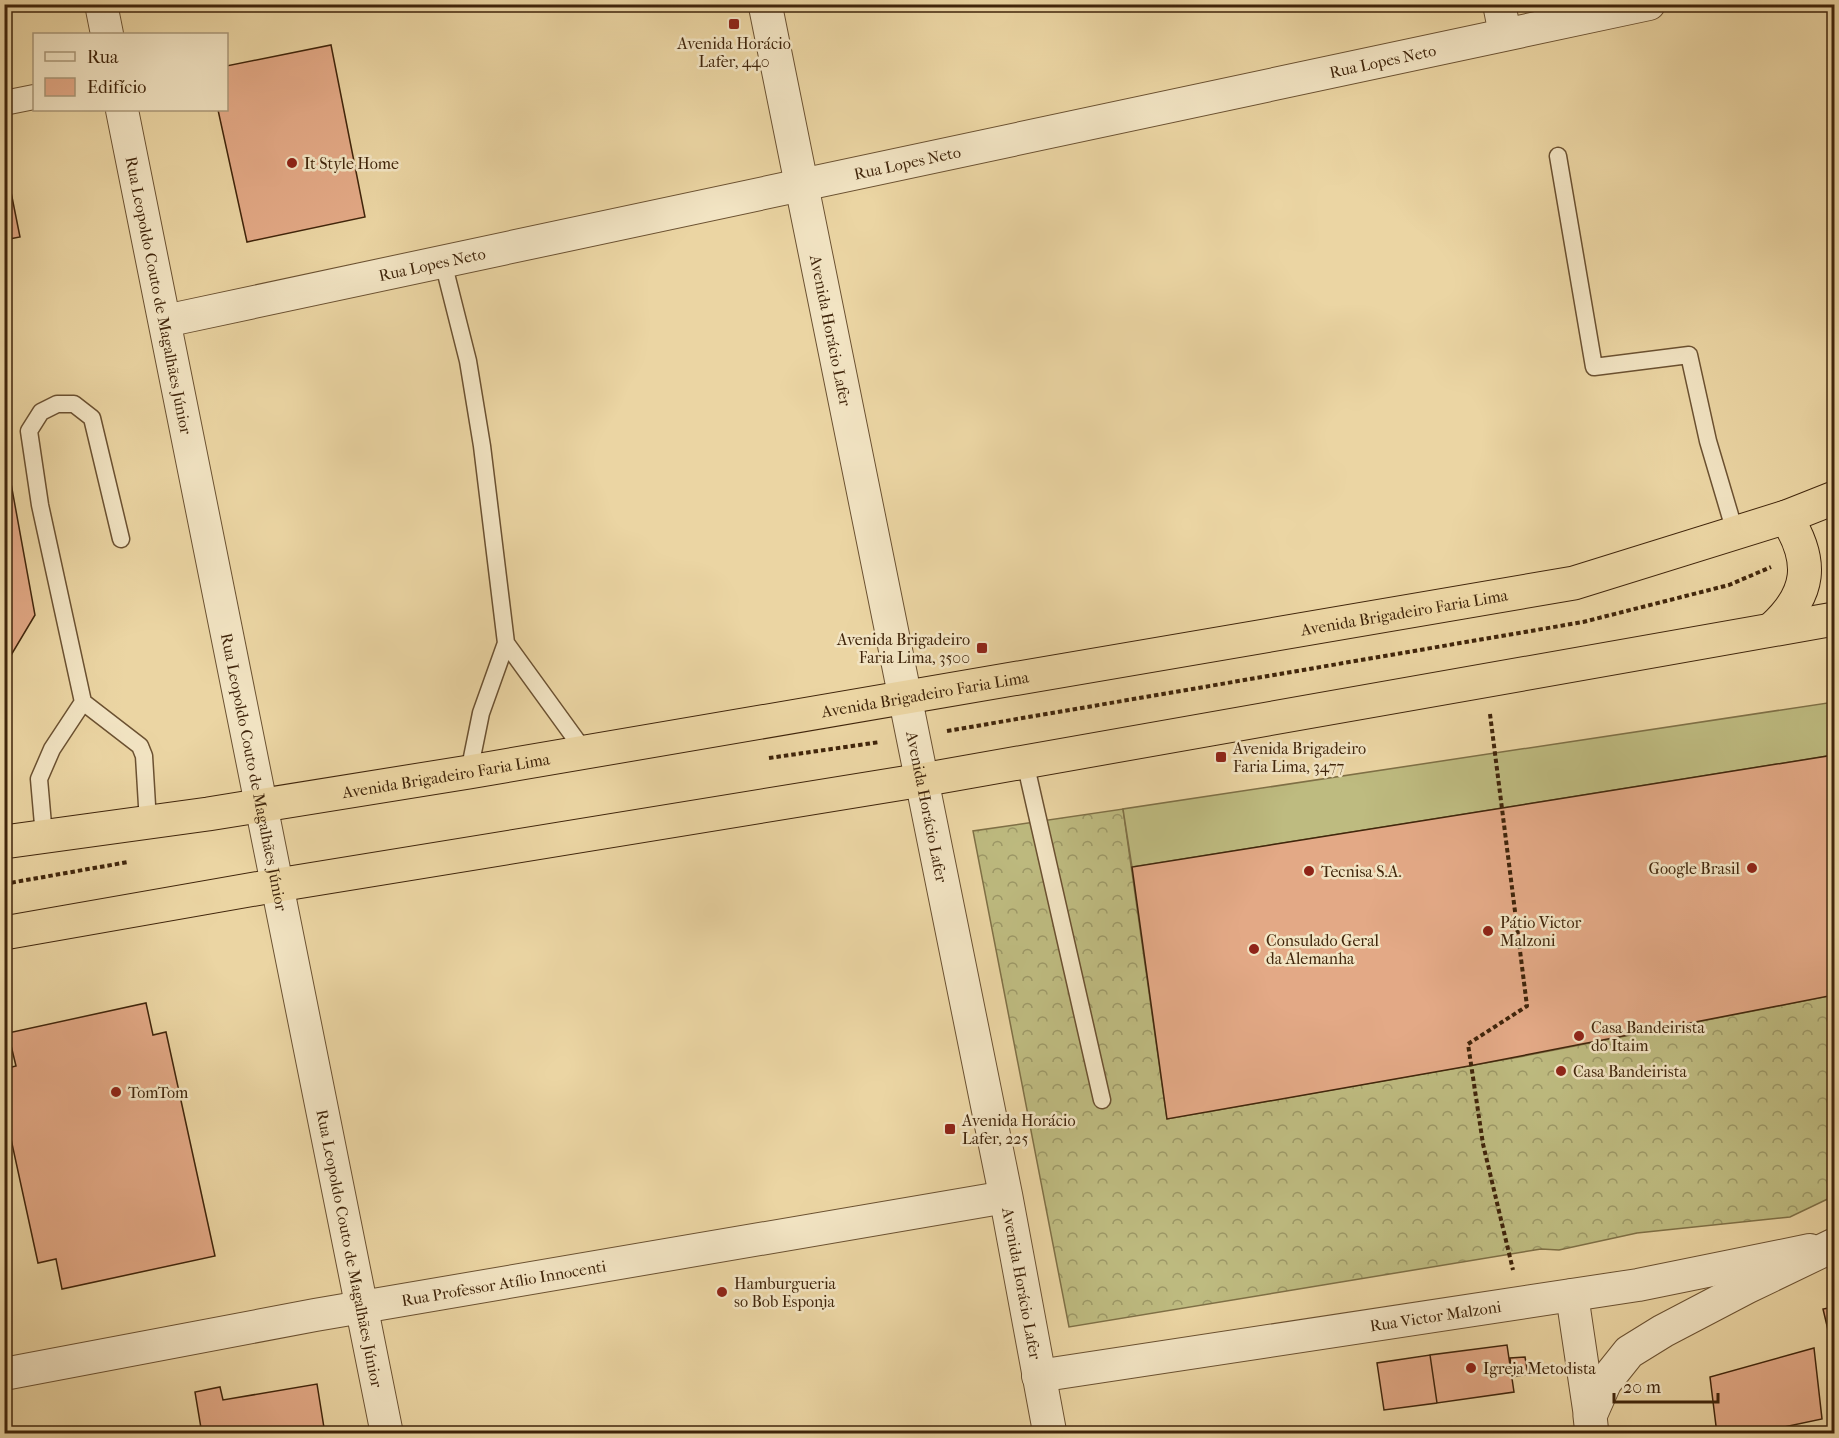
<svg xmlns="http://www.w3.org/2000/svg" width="1839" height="1438" font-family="'IM FELL French Canon',serif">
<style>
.forest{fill:url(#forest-crowns);stroke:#7f7046;stroke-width:1.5}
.garden{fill:#bebb80;stroke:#7f7046;stroke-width:1.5}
.building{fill:#e3a986;stroke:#40250b;stroke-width:1.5}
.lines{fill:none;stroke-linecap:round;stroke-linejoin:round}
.service-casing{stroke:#6b5131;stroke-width:19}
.pedestrian-casing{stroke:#6b5131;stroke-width:26}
.minor-casing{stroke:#6b5131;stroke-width:34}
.tertiary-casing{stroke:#6b5131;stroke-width:35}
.trunk-casing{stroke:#40250b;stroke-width:35}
.path{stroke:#40250b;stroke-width:4;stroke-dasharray:4.5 3;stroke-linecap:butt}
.service{stroke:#f2e4c3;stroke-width:16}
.pedestrian{stroke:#f2e4c3;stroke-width:24}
.minor{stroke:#f2e4c3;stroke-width:32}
.tertiary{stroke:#f2e4c3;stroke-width:33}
.trunk{stroke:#ebd5a3;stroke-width:33}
.poi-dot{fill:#8f2418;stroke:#f2e4c3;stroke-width:2}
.labels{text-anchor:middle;stroke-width:5;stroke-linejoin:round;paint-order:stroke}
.poi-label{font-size:16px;fill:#40250b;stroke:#f2e4c3;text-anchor:start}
.street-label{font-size:16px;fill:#40250b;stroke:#f2e4c3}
</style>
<defs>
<pattern id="forest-crowns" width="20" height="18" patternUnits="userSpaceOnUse" patternTransform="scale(1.5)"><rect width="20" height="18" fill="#bebb80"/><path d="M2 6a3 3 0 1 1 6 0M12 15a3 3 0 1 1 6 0" fill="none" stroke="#9c9867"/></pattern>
</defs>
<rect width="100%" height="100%" fill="#ebd5a3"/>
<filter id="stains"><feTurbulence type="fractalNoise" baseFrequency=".00333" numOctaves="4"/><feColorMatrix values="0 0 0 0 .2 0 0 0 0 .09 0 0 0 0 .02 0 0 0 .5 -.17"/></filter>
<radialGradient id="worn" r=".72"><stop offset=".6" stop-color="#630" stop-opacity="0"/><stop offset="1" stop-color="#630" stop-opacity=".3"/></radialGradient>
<path class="forest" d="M1123 809 1167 1119 1519 1057 1834 995V1196L1790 1217 1637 1233 1559 1250 1541 1249 1069 1327 973 831Z"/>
<path class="garden" d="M1834 702V755L1132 867 1123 809Z"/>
<path class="building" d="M331 45 365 217 247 242 218 110H226V66Z
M5 162 20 237 4 240V162Z
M4 445 35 615 4 667Z
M1834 755V995L1469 1066 1167 1119 1132 867Z
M146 1003 153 1035 166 1032 215 1256 62 1289 56 1259 38 1263 4 1107V1069L16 1066 8 1033Z
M1834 1307V1355L1823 1309Z
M1507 1345 1514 1392 1437 1403 1430 1355Z
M1814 1348 1822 1419 1750 1434H1717L1710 1377Z
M1430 1355 1437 1403 1384 1410 1377 1363Z
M1525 1357 1528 1374 1512 1377 1510 1358Z
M317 1384 325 1434H202L195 1392 220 1387 223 1400Z"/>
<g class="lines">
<defs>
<path id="service" d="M1558 156 1594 367 1689 355 1708 441 1735 532
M443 262 468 361 482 446 506 643 481 713 469 772
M121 539 92 418 74 404H57L41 412 29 431 40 505 83 702 140 746 144 756 148 822
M506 643 585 752
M1025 762 1102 1100
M44 836 39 779 52 749 83 702"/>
<path id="pedestrian" d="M4 103 34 97"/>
<g id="minor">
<path d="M101 4 107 34"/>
<path d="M1499 4 1505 34"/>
<path id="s1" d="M122 110 387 1434"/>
<path id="s2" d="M165 321 1649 4"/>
<path d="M1572 1295 1590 1416"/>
<path id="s3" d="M4 1374 315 1315 1006 1197"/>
<path id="s4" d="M1038 1376 1638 1285 1810 1250"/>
</g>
<g id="tertiary">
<path id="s5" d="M765 4 1006 1197 1050 1434"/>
<path d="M1592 1434 1590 1416 1605 1382 1629 1352 1663 1331 1747 1287 1834 1245"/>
</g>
<g id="trunk">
<path d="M1772 629C1811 594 1814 561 1786 517"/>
<path id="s6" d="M4 842 208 814 469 772 1574 583 1786 517 1834 498"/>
<path d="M4 933 278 885 922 780 1834 619"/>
</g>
</defs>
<use href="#service" class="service-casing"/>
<use href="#pedestrian" class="pedestrian-casing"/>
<use href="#minor" class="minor-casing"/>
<use href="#tertiary" class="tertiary-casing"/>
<use href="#trunk" class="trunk-casing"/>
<path class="path" d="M1490 714 1527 1006 1468 1044 1483 1144 1513 1270
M947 731 1583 622 1729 585 1771 567
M769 758 880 742
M4 884 128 862"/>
<use href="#service" class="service"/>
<use href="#pedestrian" class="pedestrian"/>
<use href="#minor" class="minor"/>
<use href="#tertiary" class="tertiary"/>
<use href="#trunk" class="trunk"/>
</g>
<g class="poi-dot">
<rect x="728" y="18" width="12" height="12" rx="3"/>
<circle cx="292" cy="163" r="6"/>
<rect x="976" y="642" width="12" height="12" rx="3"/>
<rect x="1215" y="751" width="12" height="12" rx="3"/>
<circle cx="1752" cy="868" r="6"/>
<circle cx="1309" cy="871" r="6"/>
<circle cx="1488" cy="931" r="6"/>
<circle cx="1254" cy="949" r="6"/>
<circle cx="1579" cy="1036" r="6"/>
<circle cx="1561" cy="1071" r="6"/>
<circle cx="116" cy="1092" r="6"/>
<rect x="944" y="1123" width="12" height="12" rx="3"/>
<circle cx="722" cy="1292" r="6"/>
<circle cx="1471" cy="1368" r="6"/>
</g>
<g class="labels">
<g class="poi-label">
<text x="734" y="49" text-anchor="middle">Avenida Horácio<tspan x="734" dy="18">Lafer, 440</tspan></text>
<text x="304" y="169">It Style Home</text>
<text x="970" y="645" text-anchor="end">Avenida Brigadeiro<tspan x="970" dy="18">Faria Lima, 3500</tspan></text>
<text x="1233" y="754">Avenida Brigadeiro<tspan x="1233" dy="18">Faria Lima, 3477</tspan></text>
<text x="1740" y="874" text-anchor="end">Google Brasil</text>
<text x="1321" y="877">Tecnisa S.A.</text>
<text x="1500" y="928">Pátio Victor<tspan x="1500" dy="18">Malzoni</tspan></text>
<text x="1266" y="946">Consulado Geral<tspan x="1266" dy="18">da Alemanha</tspan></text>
<text x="1591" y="1033">Casa Bandeirista<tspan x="1591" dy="18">do Itaim</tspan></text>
<text x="1573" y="1077">Casa Bandeirista</text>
<text x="128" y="1098">TomTom</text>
<text x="962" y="1126">Avenida Horácio<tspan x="962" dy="18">Lafer, 225</tspan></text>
<text x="734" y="1289">Hamburgueria<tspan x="734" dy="18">so Bob Esponja</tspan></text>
<text x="1483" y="1374">Igreja Metodista</text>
</g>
<g class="street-label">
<text dy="6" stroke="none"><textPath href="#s2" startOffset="1245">Rua Lopes Neto</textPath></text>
<text dy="6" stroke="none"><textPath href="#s2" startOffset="759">Rua Lopes Neto</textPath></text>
<text dy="6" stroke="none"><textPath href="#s2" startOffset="273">Rua Lopes Neto</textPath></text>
<text dy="6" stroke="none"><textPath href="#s1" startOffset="189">Rua Leopoldo Couto de Magalhães Júnior</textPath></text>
<text dy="6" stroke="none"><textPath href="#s5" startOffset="333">Avenida Horácio Lafer</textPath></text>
<text dy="6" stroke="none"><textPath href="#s6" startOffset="1419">Avenida Brigadeiro Faria Lima</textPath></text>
<text dy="6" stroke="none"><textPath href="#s6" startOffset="933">Avenida Brigadeiro Faria Lima</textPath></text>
<text dy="6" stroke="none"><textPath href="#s1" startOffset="675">Rua Leopoldo Couto de Magalhães Júnior</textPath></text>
<text dy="6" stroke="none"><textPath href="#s6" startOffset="447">Avenida Brigadeiro Faria Lima</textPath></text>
<text dy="6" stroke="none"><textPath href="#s5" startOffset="819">Avenida Horácio Lafer</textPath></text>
<text dy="6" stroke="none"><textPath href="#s1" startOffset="1161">Rua Leopoldo Couto de Magalhães Júnior</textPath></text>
<text dy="6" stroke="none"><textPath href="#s3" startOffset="508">Rua Professor Atílio Innocenti</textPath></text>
<text dy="6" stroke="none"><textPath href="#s5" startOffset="1305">Avenida Horácio Lafer</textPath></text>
<text dy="6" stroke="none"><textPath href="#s4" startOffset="402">Rua Victor Malzoni</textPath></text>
</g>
</g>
<rect width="1839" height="1438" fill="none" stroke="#ebd5a3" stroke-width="24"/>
<rect x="6" y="6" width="1827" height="1426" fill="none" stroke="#40250b" stroke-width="3"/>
<rect x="12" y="12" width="1815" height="1414" fill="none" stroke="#40250b" stroke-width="1.5"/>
<rect x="33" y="33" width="195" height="78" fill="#f2e4c3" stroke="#ab9879" stroke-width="1.5"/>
<rect x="45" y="52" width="30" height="9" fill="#f2e4c3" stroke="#ab9879" stroke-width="1.5"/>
<text x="87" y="63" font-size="18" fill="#40250b">Rua</text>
<rect x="45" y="78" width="30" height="18" fill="#e3a986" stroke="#ab9879" stroke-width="1.5"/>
<text x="87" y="93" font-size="18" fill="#40250b">Edifício</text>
<path d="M1614 1393v9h104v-9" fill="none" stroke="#40250b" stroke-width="3"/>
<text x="1623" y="1393" font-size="18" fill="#40250b" stroke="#f2e4c3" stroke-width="4.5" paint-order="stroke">20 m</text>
<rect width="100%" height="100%" filter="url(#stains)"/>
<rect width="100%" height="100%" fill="url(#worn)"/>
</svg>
